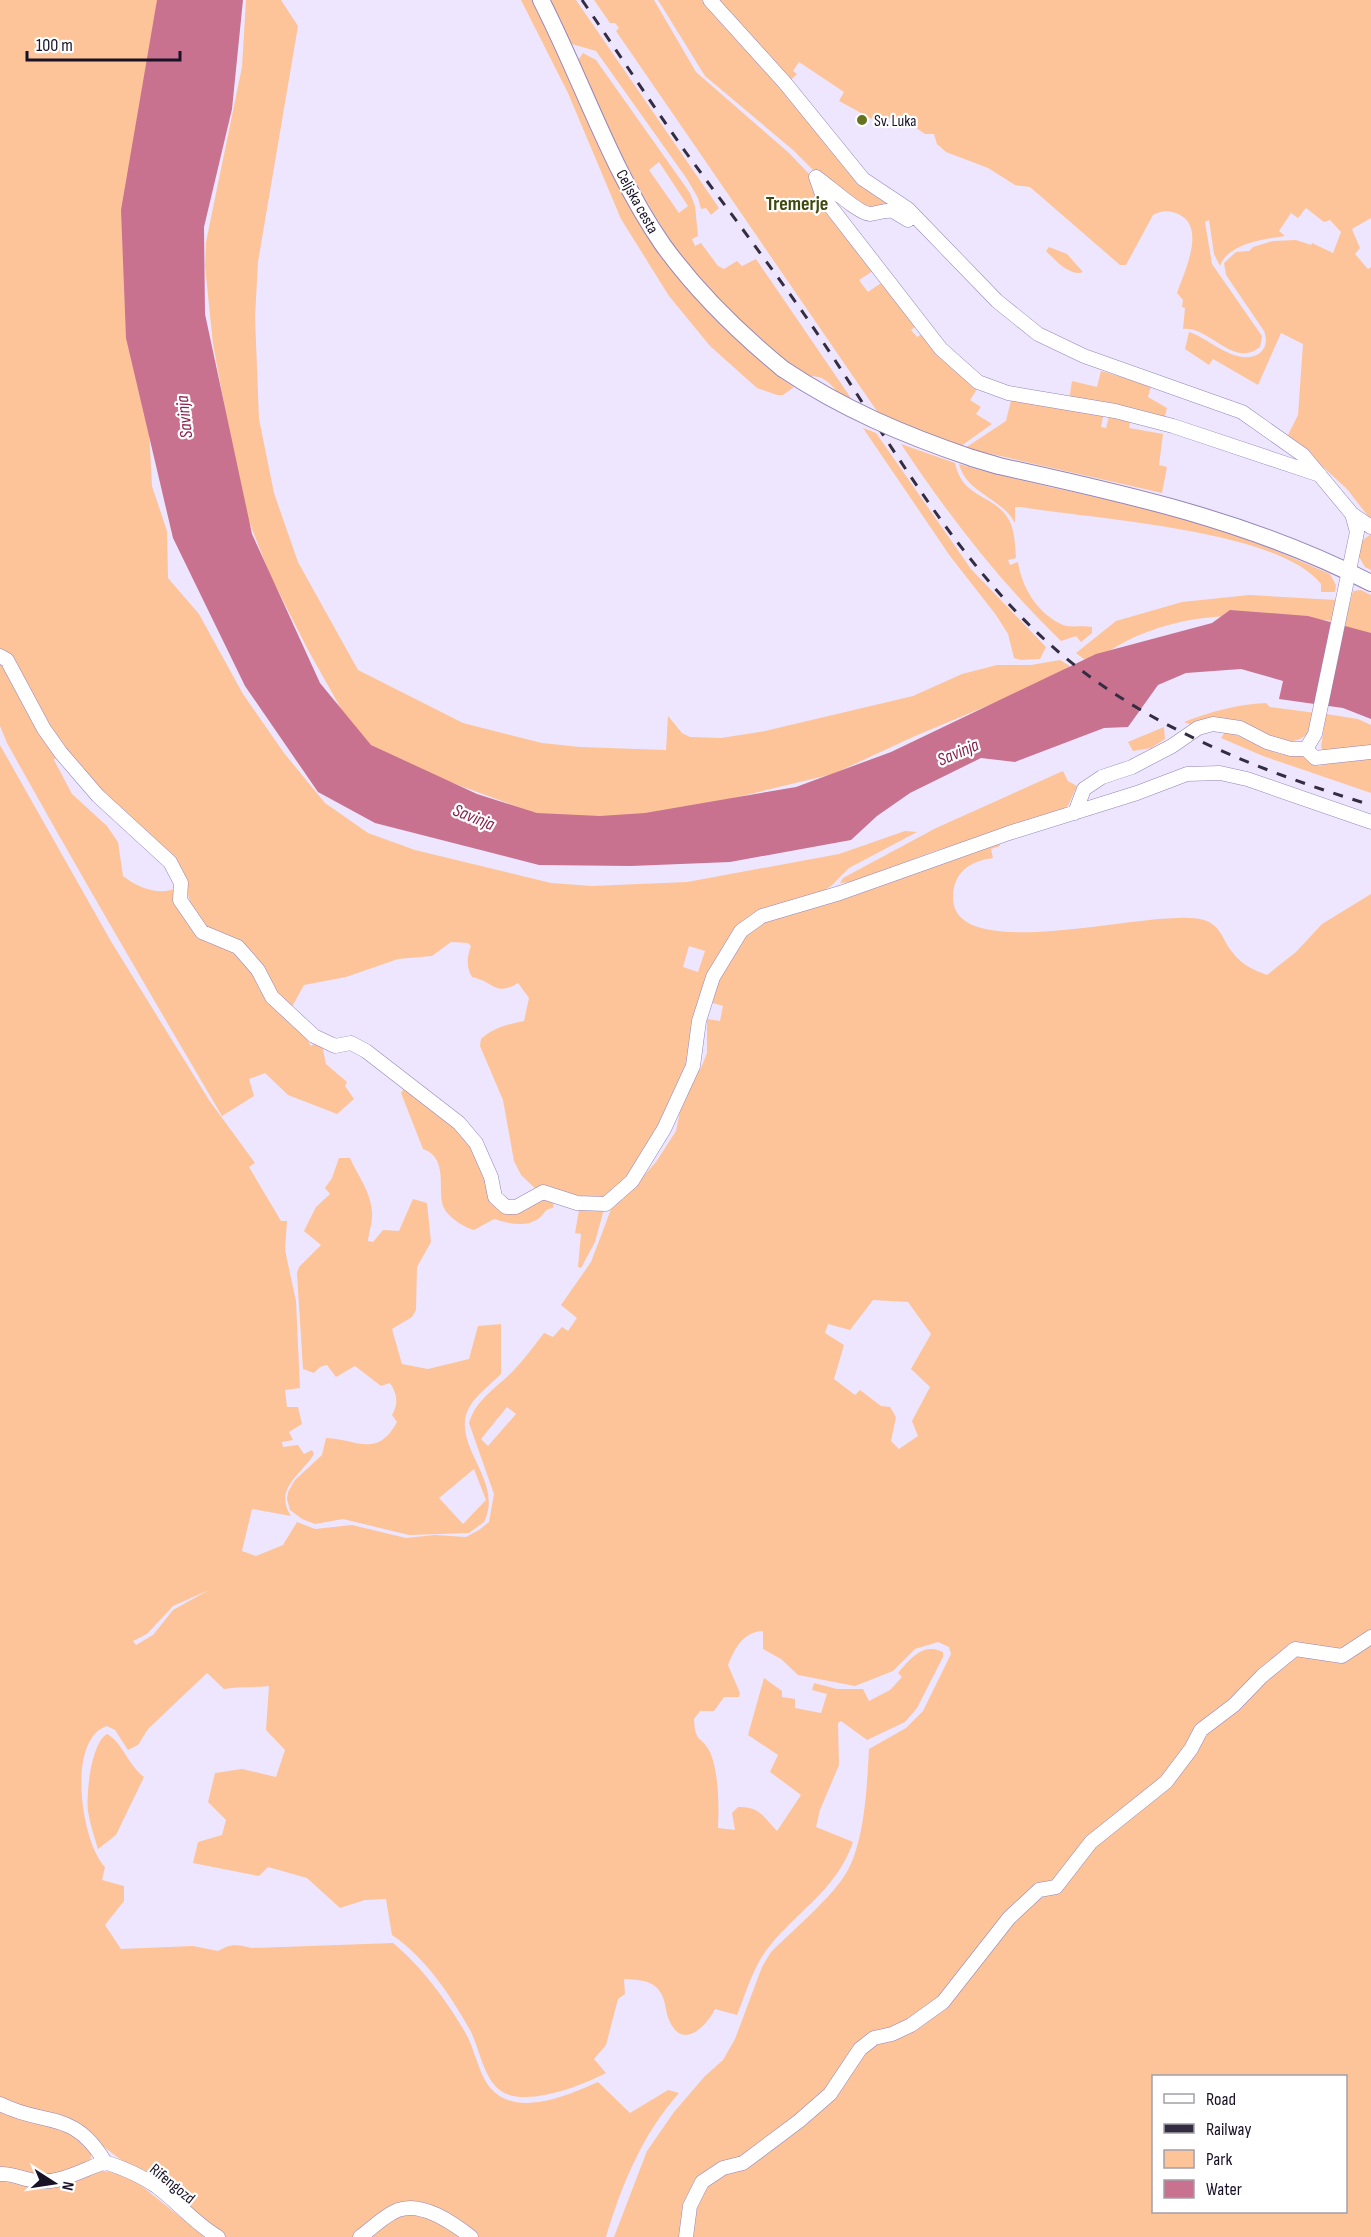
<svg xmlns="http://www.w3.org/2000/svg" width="1371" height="2237" font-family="'Sofia Sans Condensed',sans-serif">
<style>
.green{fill:#fdc499;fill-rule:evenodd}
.water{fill:#c87290}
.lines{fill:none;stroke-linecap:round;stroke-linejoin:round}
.minor-casing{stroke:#9584b9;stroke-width:15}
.major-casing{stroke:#9584b9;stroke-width:18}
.minor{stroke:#fff;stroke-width:14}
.major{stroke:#fff;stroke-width:16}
.rail{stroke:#342d41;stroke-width:3;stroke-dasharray:10 10;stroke-linecap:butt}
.major-bridge-casing{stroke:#9584b9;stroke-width:18;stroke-linecap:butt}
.major-bridge{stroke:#fff;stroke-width:16}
.poi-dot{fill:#65731f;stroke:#fff;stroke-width:2}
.labels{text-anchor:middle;stroke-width:4.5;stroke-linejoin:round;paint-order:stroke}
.poi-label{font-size:16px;fill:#191226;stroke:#fff;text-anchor:start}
.street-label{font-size:16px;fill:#191226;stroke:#fff}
.water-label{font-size:18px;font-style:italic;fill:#88214e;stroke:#fff}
.quarter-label{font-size:20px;font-weight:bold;fill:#404a10;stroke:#fff}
</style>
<rect width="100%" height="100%" fill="#ede6fe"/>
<path class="green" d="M0 0H160L149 429 152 486 167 531 168 578 199 614 243 694 284 753 325 803 368 833 415 850 551 883 592 886 687 882 839 854 905 831 917 832 849 868 831 886 818 894 756 915 723 949 700 1037 659 1144 606 1199C583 1197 563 1192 540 1193L521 1175 514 1161 503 1100 480 1046 481 1039C493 1028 508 1024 524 1021L529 998 518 983C495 997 495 982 472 977 466 967 467 956 471 946L468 943 451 942 432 956 398 959 346 977 304 985 289 1012 254 960 202 927 192 911 184 877 82 774 0 651ZM689 946 705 951 698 972 683 967Z
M246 0H281L298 26 258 262 255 317 259 419 274 493 298 562 358 670 463 723 542 743 580 747 666 750 668 716 682 733 690 737 721 738 765 731 913 696 962 674 997 665H1031L1060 660 1070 666 1044 682 915 736 833 774 663 815 557 817 532 812 428 774 367 743 349 723 307 648 270 575 243 506 213 344 205 266 206 242 242 67Z
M521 0H532L672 270 725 329 779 377 794 387 783 395H777L757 388 710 346 669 296 621 219 568 93Z
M548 0H576L719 208 711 215 706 208 701 209 698 198 687 179 596 51 568 43Z
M594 0H654L696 72 789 153 812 177 919 324 911 330 917 337 926 332 979 386 970 400 981 407 976 414 992 424 961 446 881 417 616 31 619 28 615 23H610ZM873 271 881 283 868 292 859 280Z
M658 0H702L776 80 846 168 873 195 893 204 873 211 820 177 793 150 705 76Z
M715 0H1371V218L1352 229 1360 248 1355 254 1368 269 1371 267V520L1347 489 1288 435 1298 415 1303 344 1281 333 1258 385 1213 359 1209 365 1185 349 1189 332C1209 338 1237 368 1260 353 1267 347 1267 339 1264 331L1226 275 1224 263 1236 252 1249 251 1253 247 1273 241 1296 240 1311 245 1312 243 1333 253 1341 232 1330 220 1324 222 1306 208 1298 218 1291 213 1279 231 1285 236C1265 239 1228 243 1220 266L1214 254 1209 220 1205 222 1212 264 1262 336 1260 347C1234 369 1208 325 1183 329L1185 308 1182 307 1183 300 1177 293C1184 273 1206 228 1180 215 1171 210 1162 210 1153 215L1126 265H1120L1030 187 1015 185 988 168 946 152 937 144 934 134H925L909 123 894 118 872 119 839 101 844 92 799 62 793 71 797 74 790 81Z
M583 53 596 60 690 193 695 206 698 236 692 239 695 246 701 243 718 266 724 269 737 261 742 266 756 259 855 404C850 401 841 398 838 393 829 382 824 376 809 376 684 295 636 191 578 60ZM659 162 688 206 679 213 649 170Z
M1049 247 1067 254 1083 272C1070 277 1055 260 1046 251Z
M1101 371 1151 386 1148 397 1167 408 1164 420 1069 400 1072 381 1097 387Z
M1012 396 1104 412 1101 427 1106 428 1110 413 1131 418 1129 428 1163 434 1159 465 1167 467 1162 493 965 448 1006 421Z
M863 428 876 433 971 569 1046 647 1040 659 1021 660 1014 658 1008 634 996 615 950 556Z
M901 444 955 463C963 500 994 493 1009 520 1015 531 1015 545 1016 558L1008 560 1010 565 1018 562C1022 588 1038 614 1063 625 1073 628 1082 625 1092 627V633L1081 642 1076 636 1061 641C1000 582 948 515 901 444Z
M959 464C1031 485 1104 497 1176 516 1229 530 1279 552 1330 574L1336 585 1335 592H1321V584C1278 529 1091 519 1021 507H1015V523C1001 497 967 494 959 464Z
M1371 534V570L1365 567 1358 555 1363 540Z
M1361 590 1371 595V640L1343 629 1353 591Z
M1249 595 1336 600 1333 621C1243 612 1165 607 1090 664L1076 653 1116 621 1182 602Z
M0 661 56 756 54 760 72 794 107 826 118 842 123 876C138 888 161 897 178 887L185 916 230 947 303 1033 311 1046 314 1044 313 1041 322 1045 326 1064 347 1082 345 1086 354 1099 337 1114 288 1095 265 1073 249 1079 254 1096 222 1116C149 992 77 869 7 743L0 726Z
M1266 703 1270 707 1316 713C1312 727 1308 740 1291 741L1196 727 1184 722C1210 712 1238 704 1266 703Z
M1326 714 1358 719 1371 725V750L1324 752 1321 747Z
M1164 727 1165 739 1151 748 1133 751 1128 742Z
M1225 732C1252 737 1273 760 1302 755L1318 766 1371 754V793L1263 756 1221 738Z
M0 745 112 943 209 1100 255 1163 249 1167 281 1221H287L285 1250 296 1301 300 1388 285 1390 287 1407H298L302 1424 289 1432 293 1440 282 1442 283 1447 298 1445 304 1454 312 1450 314 1454C301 1475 273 1489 291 1516L252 1509 242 1551 256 1556 283 1545 297 1522 315 1529 352 1525 406 1538 435 1535 466 1537 479 1530 489 1522 494 1494 469 1423C476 1399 498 1387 514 1370 525 1358 534 1346 544 1333L553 1337 562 1327 568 1331 577 1318 561 1305 591 1262 613 1204 623 1199 656 1162 676 1131 684 1092 701 1068 707 1053V1019L720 1021 723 1006 709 1002C717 970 735 945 759 923L999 843 1000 846 991 849 993 858C969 861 953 873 953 898 954 969 1160 905 1204 920 1222 926 1222 940 1233 953 1242 965 1254 970 1267 975L1296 952 1322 924 1371 894V1641L1319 1656 1371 1645V2237H614L647 2151 674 2112 705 2076 723 2060 735 2039 762 1967 771 1952C792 1931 830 1899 845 1875 865 1844 867 1785 869 1749L906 1728 923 1711 951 1654 949 1647 938 1642 915 1649 893 1671 855 1686 798 1675 781 1659 763 1649V1631C743 1632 735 1648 728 1665L740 1693 739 1697H724L714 1711H700L694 1719C695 1744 702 1736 710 1752 719 1773 719 1805 718 1828L735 1830 732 1813 738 1807C759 1806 764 1817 777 1831L801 1795 770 1772 778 1755 748 1735 764 1678 782 1691V1697L795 1699V1708L821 1713 827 1694 812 1690 814 1683 837 1689H863L869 1701 890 1690 902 1677 898 1673C910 1659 923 1642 943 1652V1657L917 1708 905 1722 867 1740 841 1721 838 1723 839 1765 820 1810 816 1827 853 1842 852 1845C834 1892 798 1910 768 1948 753 1967 746 1993 737 2015L715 2009C707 2026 683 2050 670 2022 664 2010 667 1997 656 1987 647 1979 635 1980 624 1979L625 1994 618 1999 606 2045 594 2059 606 2073C583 2085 526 2108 501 2091 483 2078 480 2049 470 2030 451 1996 425 1957 392 1935L386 1899 365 1900 340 1908 307 1878 268 1867 259 1876 193 1863 198 1842 222 1835 226 1820 208 1802 215 1773 242 1769 276 1777 285 1750 266 1730 269 1686C253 1688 239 1686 224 1689L207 1673 148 1729 138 1745 128 1750 115 1730 107 1726C66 1739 81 1842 105 1867L102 1880 124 1886V1901L105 1925 121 1949 193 1946 218 1951C230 1944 237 1944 251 1948L393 1943C421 1966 447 2001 465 2032 474 2048 477 2066 486 2082 510 2121 567 2096 598 2082L630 2113 668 2090 679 2093C642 2135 622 2184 606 2237H478L429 2204 417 2201 387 2209 353 2237H222L87 2134 0 2101ZM873 1300 908 1302 931 1334 911 1369 930 1387 912 1421 918 1436 899 1449 891 1441 896 1417 890 1407 881 1406 860 1390 855 1395 834 1379 844 1345 825 1333 828 1324 850 1330ZM507 1407 516 1414 488 1446 481 1439ZM209 1590 173 1610 153 1635 136 1645 133 1641 147 1634 173 1606ZM1154 2076H1346V2212H1154Z
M1063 771 1068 781 1077 786 1068 806 1057 812 932 852 852 882 840 883 843 878 936 828Z
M404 1088 433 1109 468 1140 499 1205 545 1198 554 1201 553 1208C544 1209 544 1215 538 1219 525 1228 507 1223 494 1219L474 1230C465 1228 448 1217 444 1208 436 1193 450 1158 423 1149L401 1093Z
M339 1158H350C358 1176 371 1192 372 1212 373 1221 369 1231 368 1241L373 1242 383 1230 399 1231 413 1199 427 1203 431 1242 417 1267 416 1310 412 1317 392 1329 402 1364 428 1369 469 1359 478 1326 501 1324V1374C490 1385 473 1397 467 1412 454 1448 504 1482 484 1522L469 1533 409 1535 343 1519 315 1524 302 1519 290 1510 287 1499 288 1492 295 1480 322 1455 326 1438C357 1439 377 1459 397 1422L392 1415C399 1403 397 1394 390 1383L381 1386 355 1366 336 1377 327 1365 320 1367 314 1373 303 1369 297 1273 299 1267 321 1245 304 1231 316 1207 330 1194 325 1188 332 1178ZM474 1469 486 1500 463 1524 439 1498Z
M604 1209 595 1242 581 1268 578 1267 581 1234 575 1233 579 1210Z
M107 1734C123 1743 128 1765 144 1777L116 1835 98 1849C94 1836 90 1824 88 1811 86 1794 91 1743 107 1734Z
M0 2110 65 2129 92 2150 90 2162 51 2177 0 2170Z
M97 2170 128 2175 205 2237H0V2180L49 2188Z
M397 2213 427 2214 462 2237H367Z"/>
<path class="water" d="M157 0H243L232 109 204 227 205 314 252 534 320 683 371 745 477 794 537 813 600 816 645 813 796 787 891 752 1096 654 1212 623 1230 610 1308 616 1371 633V719L1343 708 1279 699 1283 681 1241 669 1186 673 1158 685 1128 727 1104 728 1015 762 981 758 910 793 877 816 851 840 730 862 631 866 539 865 375 823 318 792 245 686 173 538 126 338 121 210Z"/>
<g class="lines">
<defs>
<path id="minor" d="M710 0 785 83 863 179 908 209 997 301 1038 334 1084 356 1242 412 1303 455 1352 514 1371 527
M816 177 823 197 941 349 978 382 1008 393 1115 411 1173 426 1320 475
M816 177C828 185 859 214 870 214 878 213 885 210 893 211L908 220
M0 656 7 660 44 729 61 753 98 796 170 862 181 883 180 900 202 932 238 947 258 970 272 997 314 1036 335 1046 351 1043 366 1051 459 1123 476 1143 491 1177 495 1197 506 1207H516L543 1192 577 1203 606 1204 632 1181 664 1129 693 1066 699 1021 713 977 741 931 762 916 840 893 1009 833 1137 793 1187 774 1220 773 1247 779 1371 822
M1306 749 1315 734 1357 532 1352 514
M1075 813 1084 789 1102 777 1132 767 1172 746 1198 728 1213 724 1240 728 1267 742 1291 749H1306L1315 758 1371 752
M0 2104C44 2127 73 2108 105 2162
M0 2174C13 2173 24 2180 37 2181 60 2184 84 2169 105 2162 123 2168 140 2175 156 2186 178 2202 194 2223 218 2237
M360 2237C371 2229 385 2215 398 2210 422 2201 453 2223 471 2237
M686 2237 690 2206 702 2182 723 2168 743 2163 799 2121 830 2094 860 2049 874 2038 892 2034 911 2025 943 2002 1009 1918 1039 1890 1056 1887 1091 1842 1166 1782 1191 1749 1201 1730 1234 1705 1262 1676 1295 1649 1342 1656 1371 1637"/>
<path id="major" d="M541 0C582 80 611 170 663 245 697 292 738 332 783 369
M972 458 999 466C1127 494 1253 522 1371 583"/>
</defs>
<use href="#minor" class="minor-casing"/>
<use href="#major" class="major-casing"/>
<use href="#minor" class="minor"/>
<use href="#major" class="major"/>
<path class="rail" d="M582 0C617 51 651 103 687 154 726 207 766 260 804 314 887 434 960 576 1077 667 1162 733 1269 774 1371 805"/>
<defs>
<path id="major-bridge" d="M783 369C843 409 904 435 972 458"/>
</defs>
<use href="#major-bridge" class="major-bridge-casing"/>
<use href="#major-bridge" class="major-bridge"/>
</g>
<circle class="poi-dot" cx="862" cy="120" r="6"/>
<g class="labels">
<g class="poi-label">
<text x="874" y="126">Sv. Luka</text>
</g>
<g class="street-label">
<text transform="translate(638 201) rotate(61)" y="6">Celjska cesta</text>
<text transform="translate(173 2183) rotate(39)" y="6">Rifengozd</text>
</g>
<g class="water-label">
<text transform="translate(184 417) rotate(-96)" y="6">Savinja</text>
<text transform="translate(958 752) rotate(-23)" y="6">Savinja</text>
<text transform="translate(474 817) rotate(22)" y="6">Savinja</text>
</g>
<g class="quarter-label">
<text x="797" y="210">Tremerje</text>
</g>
</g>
<rect x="1152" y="2075" width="195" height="138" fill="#ffffff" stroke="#a3a0a8" stroke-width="1.5"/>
<rect x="1164" y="2094" width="30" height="9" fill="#ffffff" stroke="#a3a0a8" stroke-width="1.5"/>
<text x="1206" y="2105" font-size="18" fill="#191226">Road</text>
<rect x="1164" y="2124" width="30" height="9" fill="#342d41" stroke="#a3a0a8" stroke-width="1.5"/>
<text x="1206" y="2135" font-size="18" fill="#191226">Railway</text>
<rect x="1164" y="2150" width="30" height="18" fill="#fdc499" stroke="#a3a0a8" stroke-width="1.5"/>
<text x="1206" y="2165" font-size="18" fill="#191226">Park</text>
<rect x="1164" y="2180" width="30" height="18" fill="#c87290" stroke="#a3a0a8" stroke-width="1.5"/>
<text x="1206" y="2195" font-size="18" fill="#191226">Water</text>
<g transform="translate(54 2183) rotate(102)" stroke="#ffffff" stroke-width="4.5" paint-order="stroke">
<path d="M0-4.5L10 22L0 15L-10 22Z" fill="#191226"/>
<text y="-9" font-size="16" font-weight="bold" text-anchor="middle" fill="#191226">N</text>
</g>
<path d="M27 51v9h153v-9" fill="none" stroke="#191226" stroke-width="3"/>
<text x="36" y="51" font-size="18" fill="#191226" stroke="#ffffff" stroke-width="4.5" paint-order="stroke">100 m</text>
</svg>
